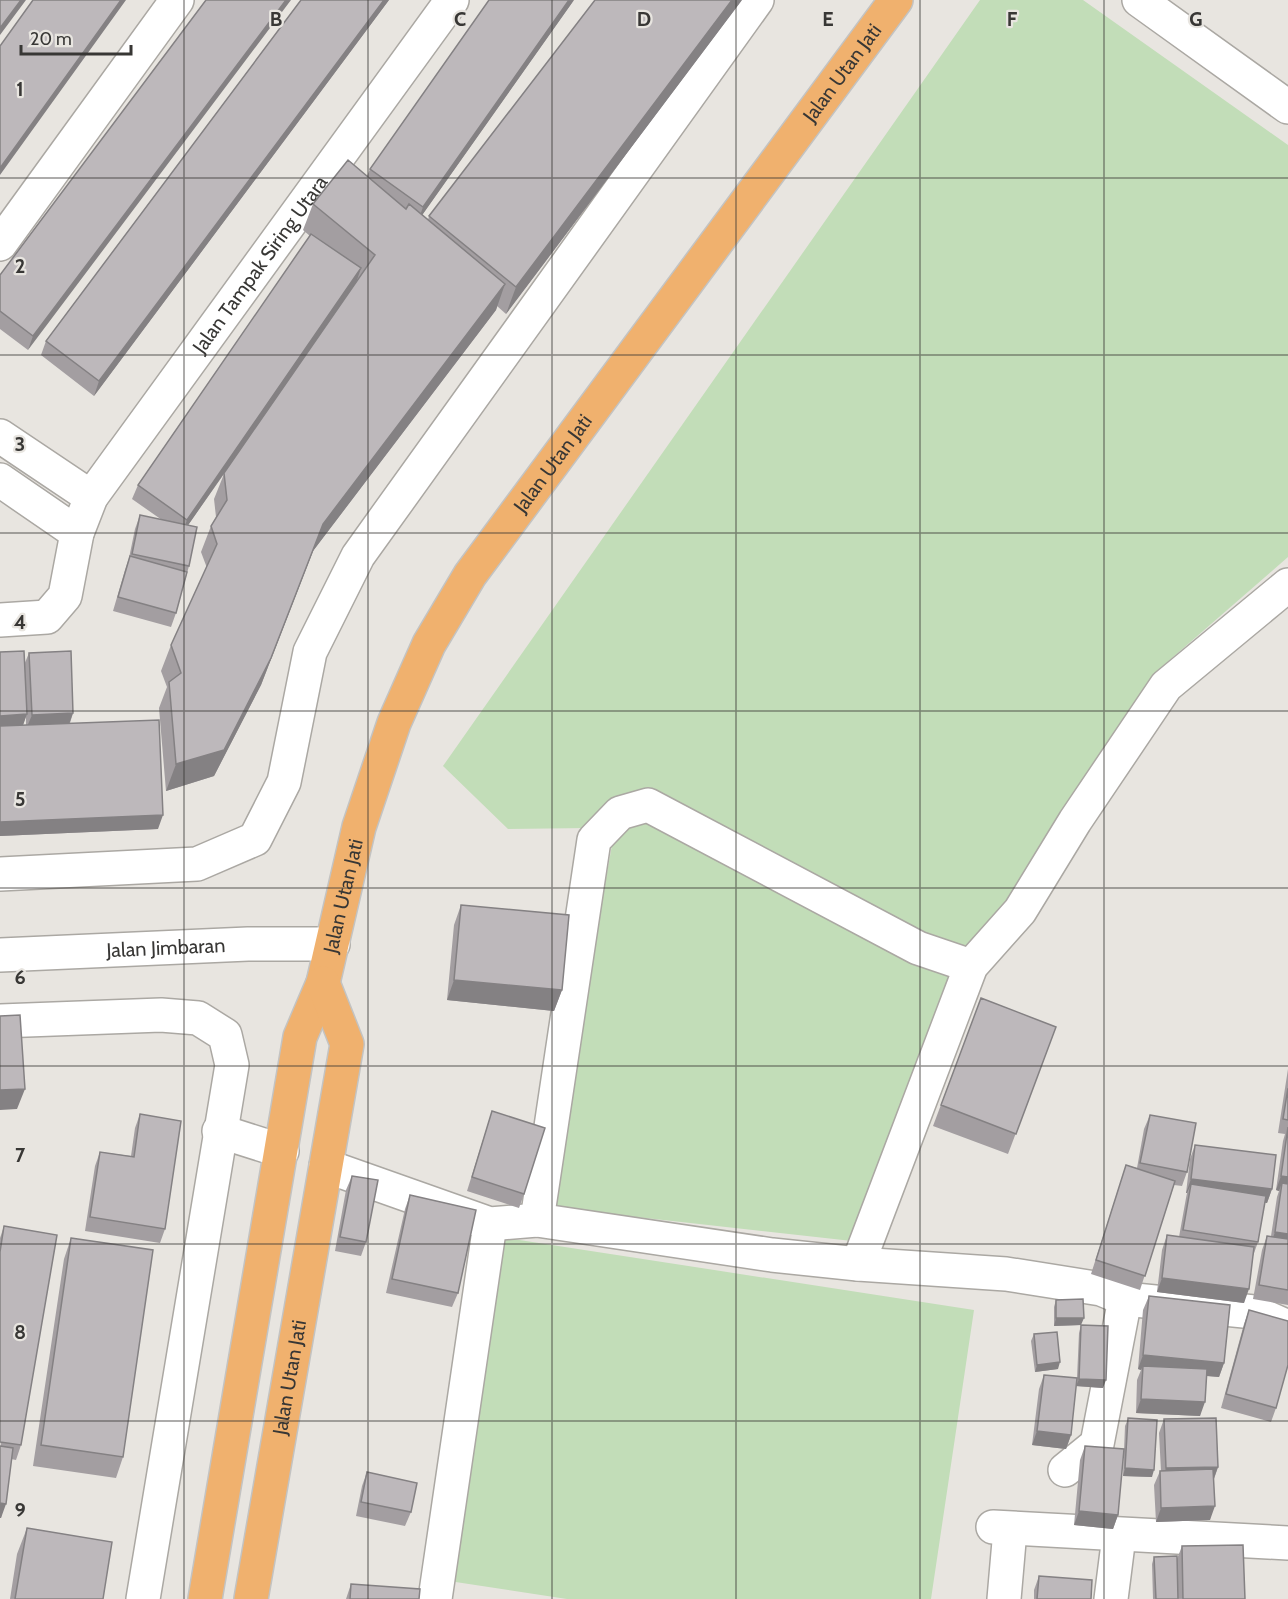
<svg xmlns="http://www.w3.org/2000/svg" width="1288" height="1599" font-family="Cabin,sans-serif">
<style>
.green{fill:#c2ddb8}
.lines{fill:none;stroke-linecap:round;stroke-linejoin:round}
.minor-casing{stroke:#aba8a3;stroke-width:36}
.major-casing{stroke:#c3c3c2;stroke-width:36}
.minor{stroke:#fff;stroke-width:33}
.major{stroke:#f0b16e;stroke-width:33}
.wall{fill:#a39ea1;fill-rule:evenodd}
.shaded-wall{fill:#848183}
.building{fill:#bdb8bb;stroke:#848183;stroke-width:1.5}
.grid{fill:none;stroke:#383735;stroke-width:1.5;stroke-opacity:0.55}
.labels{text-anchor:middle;stroke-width:4.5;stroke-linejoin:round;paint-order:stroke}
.street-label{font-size:20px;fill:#383735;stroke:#e8e5e0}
.grid-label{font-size:20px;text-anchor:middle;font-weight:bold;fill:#383735;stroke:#e8e5e0;stroke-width:4.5;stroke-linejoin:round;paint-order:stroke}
</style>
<rect width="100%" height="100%" fill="#e8e5e0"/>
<path class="green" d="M980 0H1083L1288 145V557L1157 671 967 987 870 1243 547 1207 612 845 589 828 508 829 443 766Z
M500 1237 974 1310 931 1599H567L449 1581Z"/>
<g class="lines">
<defs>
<g id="minor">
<path d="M1139 0 1288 107"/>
<path d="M0 244 177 0"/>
<path d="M0 436 91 497"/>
<path d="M0 480 77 533"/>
<path id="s1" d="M0 620 47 617 65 596 77 533 91 497 452 0"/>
<path d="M0 874 197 864 255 839 284 782 310 652 358 556 757 0"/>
<path id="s2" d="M0 955 248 944H333"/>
<path d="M0 1021 161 1015 198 1018 225 1035 232 1065 143 1599"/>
<path d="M219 1131 282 1151"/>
<path d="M326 1166 490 1224 537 1220 772 1255 858 1264 1006 1274 1101 1289 1125 1299 1254 1312 1288 1327"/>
<path d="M537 1220 594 840 620 813 648 805 918 948 971 966"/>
<path d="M858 1264 971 966 1020 911 1075 821 1166 686 1288 585"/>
<path d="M1065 1470 1097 1444 1125 1299"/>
<path d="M993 1527 1288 1543"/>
<path d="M435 1599 490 1224"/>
<path d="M1004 1599 1010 1530"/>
<path d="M1111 1599 1119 1536"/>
</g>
<g id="major">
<path id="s3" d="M205 1599 300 1037 323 983 359 827 394 723 429 644 470 575 896 0"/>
<path id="s4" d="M251 1599 347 1044 323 983"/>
</g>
</defs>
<use href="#minor" class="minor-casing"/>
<use href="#major" class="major-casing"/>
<use href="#minor" class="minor"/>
<use href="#major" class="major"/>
</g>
<path class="wall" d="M206 0 28 350 0 329V275Z
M301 0H389L94 396 41 355 46 341Z
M574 0 422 215 428 220 429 216 742 0 506 314 497 306 496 310 313 551 261 685 214 776 166 791 159 708 167 687 161 671 171 645 207 568 201 552 211 526 216 517 214 499 224 474 188 525 189 566 176 613 171 627 113 611 125 570 129 558 135 529 140 515 162 520 132 499 138 485 310 236 303 230 313 204 367 176 370 169Z
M29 653 73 713 70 723 158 829 0 836 24 665ZM26 716V725H23Z
M461 905 562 990 554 1011 447 1000 454 925Z
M981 998 1056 1027 1008 1154 933 1126Z
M1288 1069V1305L1253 1299 1262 1250 1267 1236H1271L1277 1197 1279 1191 1276 1190 1283 1141 1285 1134 1278 1133Z
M492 1111 524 1194 519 1208 467 1191Z
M140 1114 165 1229 160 1243 85 1231 95 1166 100 1152 131 1156 135 1128Z
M1150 1115 1187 1172 1182 1186 1174 1185 1140 1290 1091 1274 1126 1165 1137 1168 1144 1129Z
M1195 1145 1272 1189 1267 1203 1265 1202 1258 1242 1253 1256 1244 1303 1157 1292 1162 1250 1167 1235 1179 1237 1186 1198 1187 1193H1186L1190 1159Z
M352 1176 366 1242 361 1256 335 1251 346 1190Z
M410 1195 458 1293 452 1307 386 1293 405 1209Z
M4 1226 21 1445 16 1460 11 1459 1 1518 0 1238Z
M71 1238 123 1457 116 1478 33 1466 64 1259Z
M1149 1296 1224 1363 1219 1377 1206 1376 1200 1416 1136 1413 1137 1380 1141 1370 1138 1369 1143 1310Z
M1056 1300 1081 1325 1054 1326V1307Z
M1249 1310 1276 1408 1271 1422 1221 1408 1244 1324Z
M1081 1325 1103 1388 1076 1386 1071 1435 1066 1449 1032 1445 1039 1389 1044 1375 1077 1378 1079 1333Z
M1034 1334 1058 1369 1035 1372 1031 1341Z
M1128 1419 1152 1477 1123 1476 1125 1426Z
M1164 1419 1218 1467 1214 1479 1210 1520 1156 1522 1154 1485 1160 1471H1161L1159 1433Z
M1085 1446 1118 1515 1113 1529 1074 1525 1080 1460Z
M367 1472 411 1512 405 1526 356 1516 362 1486Z
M27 1528 103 1599H10L17 1554Z
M1182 1546 1245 1599H1153L1152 1564 1154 1557 1177 1559Z
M1039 1576 1091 1599H1034V1590Z
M351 1584 419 1599H346Z"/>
<path class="shaded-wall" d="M21 0H26L0 35V28Z
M121 0H126L0 175V168Z
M286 0H291L28 350 33 336Z
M384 0H389L94 396 99 381Z
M569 0H574L418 221 423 207Z
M732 0H742L506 314 516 287Z
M361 268 356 283 182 534 187 520Z
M505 284 496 310 313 551 261 685 214 776 166 791 176 764 323 524Z
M73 713 68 727 26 729 32 715Z
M27 714 22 728 0 729V716Z
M163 815 158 829 0 836V822Z
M454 980 562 990 554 1011 447 1000Z
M25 1089 17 1109 0 1110V1090Z
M1281 1176 1288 1177V1192L1282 1183 1279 1191 1276 1190Z
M1191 1179 1272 1189 1267 1203 1189 1193 1191 1184 1187 1193H1186Z
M1275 1232 1288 1234V1248L1270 1246Z
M1162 1278 1249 1289 1244 1303 1157 1292Z
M1056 1318H1084L1081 1325 1054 1326Z
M1143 1355 1224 1363 1219 1377 1142 1370 1143 1366 1141 1370 1138 1369Z
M1060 1362 1058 1369 1035 1372 1037 1365Z
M1079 1379 1106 1380 1103 1388 1076 1386Z
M1141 1399 1205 1402 1200 1416 1136 1413Z
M1037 1431 1071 1435 1066 1449 1032 1445Z
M1218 1467 1213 1481 1161 1482 1166 1468Z
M1125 1468 1154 1470 1152 1477 1123 1476Z
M0 1503 6 1504 1 1518H0Z
M1215 1506 1210 1520 1156 1522 1161 1508Z
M1079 1511 1118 1515 1113 1529 1074 1525Z"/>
<path class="building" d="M0 0H21L0 28Z
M33 0H121L0 168V46Z
M206 0H286L33 336 0 311V275Z
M301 0H384L99 381 46 341Z
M489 0H569L423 207 370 169Z
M595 0H732L516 287 429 216Z
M348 160 406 209 409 204 505 284 323 524 271 658 224 750 176 764 169 682 181 673 171 645 217 544 211 526 227 500 224 473 375 255 313 204Z
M311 234 361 268 187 520 138 485Z
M140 515 197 527 189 566 132 554Z
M130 556 187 572 176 613 118 597Z
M24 651 27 714 0 716V652Z
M71 651 73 713 32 715 29 653Z
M159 720 163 815 0 822V726Z
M461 905 569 915 562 990 454 980Z
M981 998 1056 1027 1016 1134 941 1105Z
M20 1015 25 1089 0 1090V1016Z
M1288 1088V1120L1283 1119Z
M492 1111 545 1128 524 1194 472 1177Z
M140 1114 181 1121 165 1229 90 1217 100 1152 134 1157Z
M1150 1115 1196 1123 1187 1172 1140 1163Z
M1288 1127V1177L1281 1176Z
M1195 1145 1276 1155 1272 1189 1191 1179Z
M1126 1165 1175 1181 1145 1276 1096 1260Z
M352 1176 378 1180 366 1242 340 1237Z
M1282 1183 1288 1184V1234L1275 1232Z
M1191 1184 1266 1196 1258 1242 1183 1230Z
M410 1195 476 1210 458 1293 392 1279Z
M4 1226 57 1235 21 1445 0 1442V1252Z
M1167 1235 1254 1247 1249 1289 1162 1278Z
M1267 1236 1288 1239V1290L1259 1285Z
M71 1238 153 1250 123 1457 41 1445Z
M1149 1296 1230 1305 1224 1363 1143 1355Z
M1083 1299 1084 1318H1056V1300Z
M1249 1310 1288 1321V1365L1276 1408 1226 1394Z
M1081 1325 1108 1326 1106 1380 1079 1379Z
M1057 1332 1060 1362 1037 1365 1034 1334Z
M1143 1366 1207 1369 1205 1402 1141 1399Z
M1044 1375 1077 1378 1071 1435 1037 1431Z
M1128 1418 1157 1420 1154 1470 1125 1468Z
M1216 1418 1218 1467 1166 1468 1164 1419Z
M0 1446 13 1448 6 1504 0 1503Z
M1085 1446 1124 1449 1118 1515 1079 1511Z
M1213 1469 1215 1506 1161 1508 1160 1471Z
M367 1472 417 1483 411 1512 361 1502Z
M27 1528 112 1542 103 1599H15Z
M1243 1545 1245 1599H1183L1182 1546Z
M1177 1556 1178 1599H1156L1154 1557Z
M1039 1576 1092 1580 1091 1599H1037Z
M351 1584 420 1589 419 1599H350Z"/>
<path class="grid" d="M184 0V1599M368 0V1599M552 0V1599M736 0V1599M920 0V1599M1104 0V1599M0 178H1288M0 355H1288M0 533H1288M0 711H1288M0 888H1288M0 1066H1288M0 1244H1288M0 1421H1288"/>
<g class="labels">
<g class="street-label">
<text dy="7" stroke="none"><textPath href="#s3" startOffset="1690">Jalan Utan Jati</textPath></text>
<text dy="7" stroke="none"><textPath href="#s1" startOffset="465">Jalan Tampak Siring Utara</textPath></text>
<text dy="7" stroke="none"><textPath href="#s3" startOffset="1204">Jalan Utan Jati</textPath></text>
<text dy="7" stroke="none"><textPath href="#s3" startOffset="718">Jalan Utan Jati</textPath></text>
<text dy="7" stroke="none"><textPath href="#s2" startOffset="166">Jalan Jimbaran</textPath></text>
<text dy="7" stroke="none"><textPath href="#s4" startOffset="225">Jalan Utan Jati</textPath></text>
</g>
</g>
<g class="grid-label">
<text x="276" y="26">B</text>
<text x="460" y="26">C</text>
<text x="644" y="26">D</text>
<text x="828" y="26">E</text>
<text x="1012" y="26">F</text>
<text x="1196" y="26">G</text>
<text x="20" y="96">1</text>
<text x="20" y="273">2</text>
<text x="20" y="451">3</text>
<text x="20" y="629">4</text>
<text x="20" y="806">5</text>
<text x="20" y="984">6</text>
<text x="20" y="1162">7</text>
<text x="20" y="1339">8</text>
<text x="20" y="1517">9</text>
</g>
<path d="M21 45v9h110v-9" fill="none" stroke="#383735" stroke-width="3"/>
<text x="30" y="45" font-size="18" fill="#383735" stroke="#e8e5e0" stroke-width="4.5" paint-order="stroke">20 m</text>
</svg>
